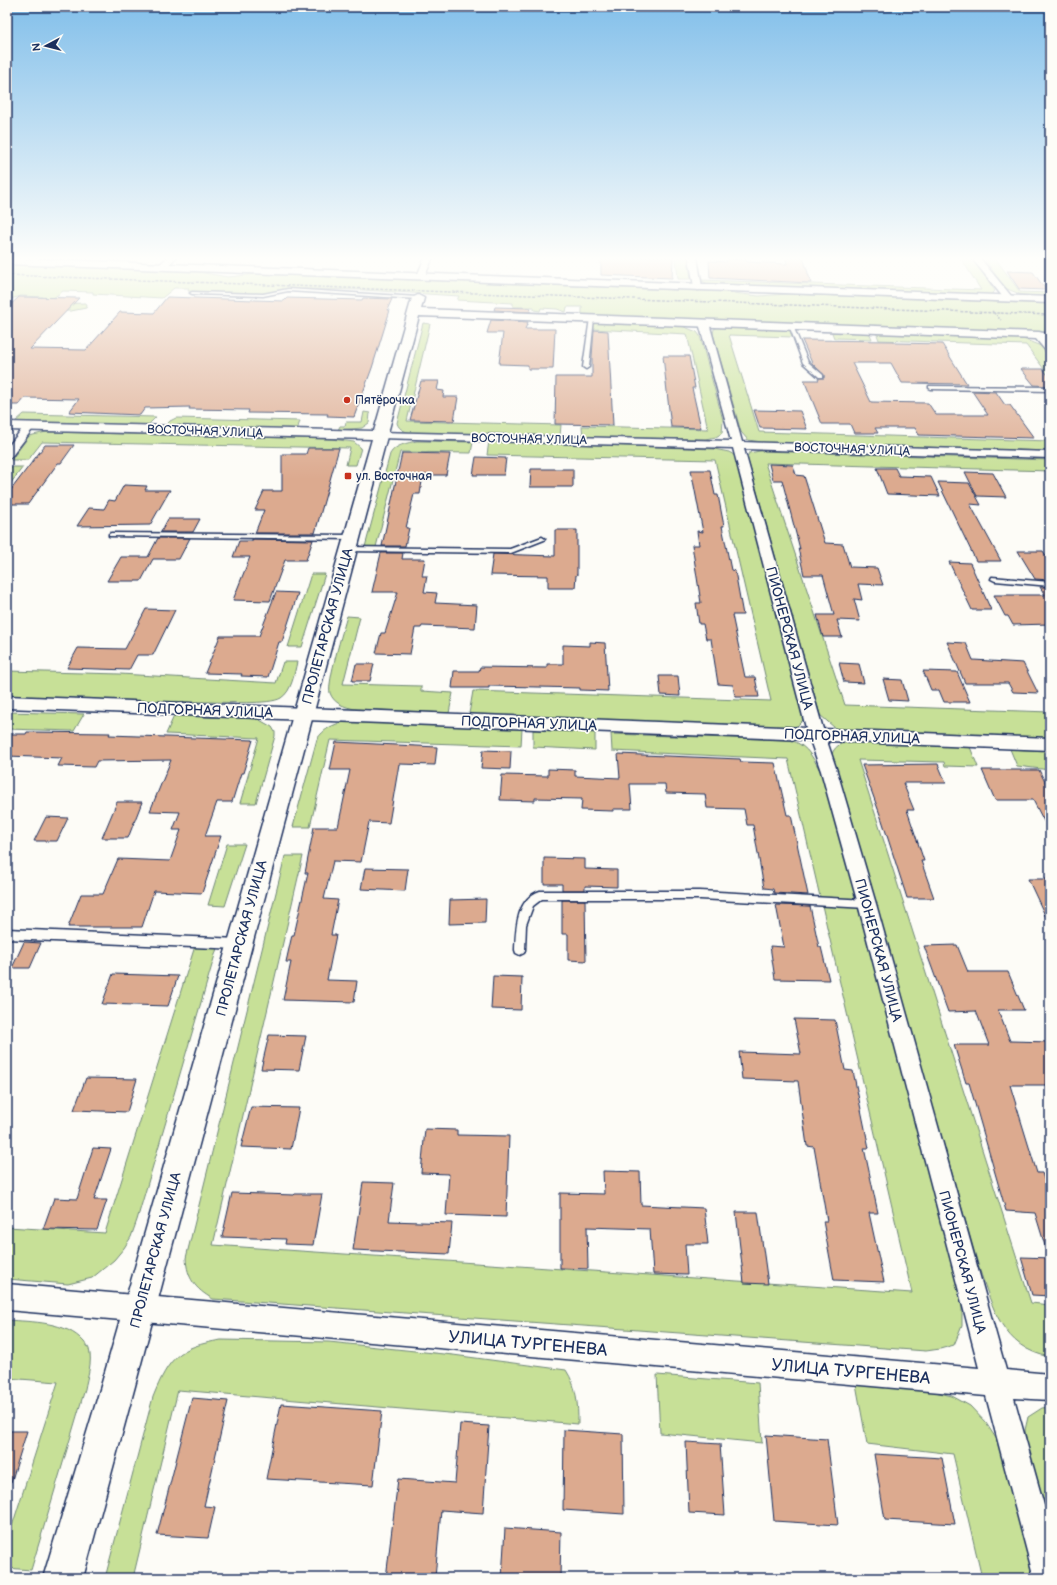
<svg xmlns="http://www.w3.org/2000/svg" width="1057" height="1585" font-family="'Balsamiq Sans',sans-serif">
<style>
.green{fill:#c7e097;stroke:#71887a}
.building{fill:#dcaa8f;stroke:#1b2f5e}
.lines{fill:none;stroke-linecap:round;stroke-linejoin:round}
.lane-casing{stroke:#1b2f5e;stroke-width:3}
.street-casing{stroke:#1b2f5e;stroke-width:3}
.secondary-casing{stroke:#1b2f5e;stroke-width:3}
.path{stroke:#1b2f5e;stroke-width:1.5;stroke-dasharray:1.5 1.5;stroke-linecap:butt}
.lane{fill:#fdfcf7;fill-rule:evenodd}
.street{fill:#fdfcf7;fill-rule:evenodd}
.secondary{fill:#fdfcf7;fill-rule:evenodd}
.rail{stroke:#1b2f5e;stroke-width:1.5;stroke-dasharray:3 1.5;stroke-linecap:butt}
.poi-dot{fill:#c8321e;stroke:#fdfcf7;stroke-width:1.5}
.labels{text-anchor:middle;stroke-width:3.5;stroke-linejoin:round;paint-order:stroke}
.far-poi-label{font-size:12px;fill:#1b2f5e;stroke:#fdfcf7;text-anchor:start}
.far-street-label{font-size:12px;fill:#1b2f5e;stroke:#fdfcf7}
.street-label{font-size:14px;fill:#1b2f5e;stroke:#fdfcf7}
.near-street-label{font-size:17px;fill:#1b2f5e;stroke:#fdfcf7}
</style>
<rect width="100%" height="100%" fill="#fdfcf7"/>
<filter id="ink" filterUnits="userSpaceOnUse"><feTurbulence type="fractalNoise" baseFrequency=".025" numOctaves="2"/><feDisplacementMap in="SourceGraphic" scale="8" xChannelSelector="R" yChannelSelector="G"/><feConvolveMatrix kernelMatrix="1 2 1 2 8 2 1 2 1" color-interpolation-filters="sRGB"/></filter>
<g filter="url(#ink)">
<path class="green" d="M676 257H688L691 279H678Z
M960 257H972L995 291 992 294 989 295 707 284 701 280 981 290Z
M983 257 995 258 1020 292 1050 293V297L1022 295 1005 288Z
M7 264 198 272 228 277 257 274 575 286 724 292 759 296 788 294 1050 304V333L582 315V307H567L566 312 557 309 541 308 540 311 534 310V307H513V303L457 300 459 296 363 290 305 289 257 294 188 291 189 288H174L162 298 93 294V292L63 291 49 301 50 304 86 303 87 306 86 308 71 311 28 312 43 297 21 296 7 300Z
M597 322 682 326 697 332 700 336 723 420 722 433 716 437 705 439 583 437 582 426 708 429 687 334 593 329V325Z
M423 323 430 324 407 421 561 425 560 436 412 433C406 432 399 430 397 423Z
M721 326 790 328 792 337 729 335 759 432 1050 441V451L762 442 748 440 741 432 713 334 714 329Z
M831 330 869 332 872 339 834 338Z
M876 332 1018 337 1041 346 1050 357V377L1026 345 879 340Z
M364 412 370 413 369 423 362 428 338 430 340 426H345L346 422H362Z
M24 414 156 417 148 425 15 422Z
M176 418 300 421 297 430 164 427 170 421Z
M46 432 331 439 354 442 361 448 356 465H346L350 448 42 442 28 460H11L29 436Z
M417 441 473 442 471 453 400 452 376 547H365L390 454C395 445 407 443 417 441Z
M489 441 714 449 729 452 734 455 738 464 804 719 797 726 787 728 469 714 473 691 771 701 715 460 487 455Z
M760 451 1050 460V471L765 463 845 705 1050 712V738L846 730 835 728 820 715 747 457 749 453Z
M7 467H23L7 488Z
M311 574H325L302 647H288Z
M347 616 360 617 343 684 421 686V691L453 693 449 713 355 709C345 707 334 704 330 693 327 682 343 630 347 616Z
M283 662H297C294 674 292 691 281 698 270 705 224 702 209 702 141 701 74 699 7 696V671L120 674 276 683Z
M7 712 84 714 74 731 7 729Z
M174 716 258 719 272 727 275 732V736L256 803H240L259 738 166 734Z
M345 722 522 729 521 746 330 740 310 827H293L317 739C324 729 333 724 345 722Z
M533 730 595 733V750L533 747Z
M611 734 790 740C809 745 815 762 824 778L962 1299V1326L954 1345 940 1349 926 1351 213 1299C195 1289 187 1278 186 1258L285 856H303L213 1245 912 1293 788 759 612 751Z
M846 742 970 747 978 767 945 766 944 762 858 760 1031 1303 1050 1305V1357C1002 1348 993 1308 979 1268L832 754C834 748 839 744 846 742Z
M1010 749 1050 751V770L1017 766Z
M227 844H245L225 906 208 905Z
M195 946 217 948 137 1220 131 1237 124 1248 114 1260 92 1278 68 1284 7 1279V1227L105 1233Z
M7 1320C32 1322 66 1321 84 1342 85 1344 88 1346 89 1349 93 1362 87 1377 85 1389L31 1570 7 1568V1542L58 1382 7 1378Z
M221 1340 329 1342 453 1355 566 1370C577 1387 578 1404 578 1424L178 1390 133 1578H105L153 1397C169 1357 179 1347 221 1340Z
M657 1375 758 1383 762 1443 660 1433Z
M856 1384 914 1387 952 1396 970 1406 986 1423 1001 1446 1036 1578H982L953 1454 867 1444Z
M1050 1407V1524L1027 1444 1025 1430 1028 1417 1042 1408Z"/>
<path class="building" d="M601 257H673L672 278 601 275Z
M785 257H803L811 283 710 278 709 261 727 262V259L746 260 747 262 787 264Z
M1007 271 1033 272 1046 290 1019 289Z
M19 297 79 298 30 349 86 350 120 312 154 313 167 297 284 301 287 298 362 300 363 298 392 299 387 310H390L372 368 354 417 327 416 328 414 248 413 249 410 189 409 190 407 145 408 140 415 69 412 79 399 25 398 19 405H7V308Z
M495 307 531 308 530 312 494 310Z
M491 320 528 322 525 329H555L553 369H528V365L499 364 503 333H487Z
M594 330 608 331 613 425 555 424 556 377H592V357Z
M802 340 894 341 895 343 942 344 967 384 902 383 891 363H852L871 402 928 403 936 415H988L972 391 996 392 1005 405H1010L1034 438 919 435 915 428H875L878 433H854L850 424H822L804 380H819L818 378H824V375L812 363Z
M663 356H689L695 388H692L701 428 671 427Z
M1021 369H1043L1050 378V386L1034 385Z
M421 381H439L437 390 444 391 443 397H458L454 421 410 420Z
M754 410 800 411 807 429 760 428Z
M45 445H74L61 463H58L28 504H7V495Z
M308 448H339L315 533H255L264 510H255L264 491H282V454H306Z
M402 453 450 454 446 475H423L420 494H414L406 528H409L405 546H382Z
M476 457 506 458 504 475H473Z
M769 464 793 465 796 475 804 476 825 543 843 544 850 567 877 568 883 585 858 584 862 600 854 599 860 621 837 620 842 637H823L817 615H834L823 575H804L798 548 800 549 782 480H773Z
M877 468H895L899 476 931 477 940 496 887 494Z
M531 469H573V487H530Z
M691 470H710L715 495H718L724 526H722L731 570 735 571 743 615H732L745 677H755L759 697H735L733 685 718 684 711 639H706L703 624H699L696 603H701L692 545H699L697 531 703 532Z
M965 472 993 473 1006 497 977 496Z
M938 482 969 483 981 505 970 504 1001 561H976Z
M124 485 147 486 145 490H170L150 525 77 526 89 508 104 509 109 500 115 501Z
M168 519H200L193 532H161Z
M555 530H577V575H576L575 588H548V576L490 575 493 554 555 556Z
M158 538H190L179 559H153L141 581H107L121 557H148Z
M252 539 313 540 306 560H285L270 601 233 600 250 557H233L239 541H252Z
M1018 551H1043L1050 562V580L1035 579Z
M381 553H403L402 559H425L422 576H427L424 592 437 593 435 603 477 605 475 628 422 626 421 628H415L410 654 376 653 381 633H385L398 592H372Z
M949 562 970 563 991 610H972Z
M1040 587H1050V624L1013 625 1008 616H1005L994 595H1045Z
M276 592 298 593 282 642H279L268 677 241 676 242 674 205 673 220 636H259Z
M146 609 175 610 153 655H137L129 670 67 668 78 648 125 649Z
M590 642 605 643 608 691 580 690V688L539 687 489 686V688H452L454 671H479L480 667 547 668V664H563V645L590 646Z
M947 642 966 643 973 660 1023 663 1038 693 1013 692 1008 683H965Z
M839 663 859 664 864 683 844 682Z
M356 664H374L370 681H352Z
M923 671 957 672 970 702H944L939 690H931Z
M659 676H678L680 696 661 695Z
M883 679 902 680 908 701 889 700Z
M27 732 110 733 109 735 253 740 243 773H241L232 802H217L205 836H221L202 893 154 891 142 927H68L81 894H103L118 859 170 861 181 830H173L180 812 150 811 171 760 97 761 94 767 58 766 62 758 7 756V734H26Z
M336 742 437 747 435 765 399 764 389 823 369 822 361 862 333 861 324 899 338 900 331 935H336L327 980 357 981 354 1002 283 1000 291 962H286L292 935H294L308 873H305L314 827H338L350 770H330Z
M483 750 511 751 510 769 481 768Z
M618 754 740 759 741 762 775 763 787 815H791L808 895 774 893 773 889 764 888 753 825H747L744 809 707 808 705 794 666 793 665 784H630L632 809H613V811L581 810 582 799 535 798V801L500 800 502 775 548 776V769L575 770V776L620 778Z
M938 764 946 783H903L914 810H907L924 861H921L934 898H907L882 820 862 765Z
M982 770H1039L1050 792V833L1033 800H995Z
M117 802H142L128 838H102Z
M46 817 68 818 57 841H34Z
M544 858 585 859V869L617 870V887L585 886V890H562V884H544Z
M365 868 408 869 405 891 361 889Z
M1028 879H1050V926Z
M486 899 485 923 449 924 450 900Z
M562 900H585L586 961 568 960V934H562Z
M776 905 810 906 819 947H821L829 980 775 979 770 946 784 947Z
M24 942 41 943 30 968H12Z
M957 945 968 972H1008L1024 1010H998L1010 1041 1050 1042V1085H1010L1037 1173H1042L1050 1197V1249H1046L1035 1213 1006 1211 969 1083H966L954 1045H989L976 1011 948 1012 924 946Z
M113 974 178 976 168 1006 102 1004Z
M493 976 522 977 521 1010 491 1009Z
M794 1019 835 1020 845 1070 853 1071 869 1148H864L878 1213H869L884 1282 834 1280 823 1221H827L814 1147 807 1146 798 1081 742 1079 739 1052 801 1054Z
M269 1035 306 1036 299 1070 261 1069Z
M86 1078 137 1079 127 1112 74 1110Z
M251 1107 299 1108 291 1149 241 1147Z
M425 1129 457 1130V1135L509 1136 506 1217 446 1215 449 1174 421 1173Z
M93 1148 111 1149 94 1200H107L97 1230 43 1229 54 1198 77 1199Z
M603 1171 640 1172 641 1205 704 1208 708 1244H685L687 1275 653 1274 650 1229 587 1227 588 1269 560 1268V1193L604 1194Z
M363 1182 394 1183 389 1221 452 1223 449 1254 353 1250Z
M232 1193 294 1195 295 1194H322L313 1245 285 1244 286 1239 222 1237Z
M736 1212H758L768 1284 744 1283Z
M1021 1257 1050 1258V1296L1032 1295Z
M192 1398 228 1401 204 1506 215 1507 208 1538 157 1535Z
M281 1404 382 1411 373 1485 266 1479Z
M460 1424 489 1426 483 1513 441 1510 435 1578H386L398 1479 455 1483Z
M564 1430 623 1434 624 1514 563 1510Z
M7 1431H27L11 1483 7 1482Z
M766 1435 827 1439 838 1525 774 1521Z
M686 1442 720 1444 725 1515 689 1513Z
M874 1454 942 1458 955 1524 885 1520Z
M505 1528 561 1532 560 1578H502Z"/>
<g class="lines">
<defs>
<path id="lane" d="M288 289 418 297 420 298 418 299 288 291 263 296 192 294 190 293 192 292 263 294Z
M592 317 594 318 589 367 586 369 583 367 590 318Z
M789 325 793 326 808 362 823 375V377H819L803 363Z
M929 386 1050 387V391L931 389 929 388Z
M111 533 352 535 355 537 352 539 109 536V534Z
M542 537 545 539 544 540 511 553 348 551 345 549 348 547 510 549Z
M992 577 1050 582V586L995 581 991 579Z
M540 891H700L867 900 871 901 872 904 871 907 867 908 700 899H542L533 906 526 925 525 950 524 953 520 955 516 953 515 950C516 929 516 899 540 891Z
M7 929 239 939 243 941 244 944 243 947 239 949 7 939Z"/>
<path id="street" d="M168 257H176L165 269H159V265Z
M425 257H433L424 278H418L417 276Z
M689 257H697L702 287 701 289 698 290 694 287Z
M971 257H979L1012 297 1013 299 1012 301H1006Z
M704 320 709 323 742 442 1050 452V458L744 449 823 729 1050 738V750L827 741 837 771 876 904 1006 1370 1050 1374V1400L1014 1398 1050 1527V1578H1034L986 1396 7 1310V1284L979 1368 858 904 821 771 810 740 7 708V696L806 728 733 448 379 438 374 435 379 432 731 441 699 323Z
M1039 333H1050V339L1036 338 1034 336 1036 334Z
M30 423 35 426 11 457 7 458V448L26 424Z"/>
<path id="secondary" d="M7 258 1050 297V303L7 264Z
M418 295 424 298 421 309 1039 332 1043 333 1050 341V352L1046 351 1036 339 419 316 135 1386 83 1578H43L101 1386 372 439 7 430V422L374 431 412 298Z"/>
</defs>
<use href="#lane" class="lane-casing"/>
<use href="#street" class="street-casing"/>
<use href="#secondary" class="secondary-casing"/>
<path class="path" d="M992 311 1001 320"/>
<use href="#lane" class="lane"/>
<use href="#street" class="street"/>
<use href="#secondary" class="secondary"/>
<path class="rail" d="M7 275 1050 315"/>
</g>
</g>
<linearGradient id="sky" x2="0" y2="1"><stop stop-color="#82bfea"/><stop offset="0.54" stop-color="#fefefb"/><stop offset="1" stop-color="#fefefb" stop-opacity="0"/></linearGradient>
<rect width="1057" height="479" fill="url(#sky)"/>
<g class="poi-dot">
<circle cx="347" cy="400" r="4"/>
<rect x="344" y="472" width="8" height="8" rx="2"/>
</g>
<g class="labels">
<g class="far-poi-label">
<text x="355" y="404">Пятёрочка</text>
<text x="356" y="480">ул. Восточная</text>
</g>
<g class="far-street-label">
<text transform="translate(205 431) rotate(2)" y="4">ВОСТОЧНАЯ УЛИЦА</text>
<text transform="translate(529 439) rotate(1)" y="4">ВОСТОЧНАЯ УЛИЦА</text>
<text transform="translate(852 449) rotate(2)" y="4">ВОСТОЧНАЯ УЛИЦА</text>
</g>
<g class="street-label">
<text transform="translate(327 626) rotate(-75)" y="5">ПРОЛЕТАРСКАЯ УЛИЦА</text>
<text transform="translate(790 638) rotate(75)" y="5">ПИОНЕРСКАЯ УЛИЦА</text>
<text transform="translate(205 710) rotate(2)" y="5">ПОДГОРНАЯ УЛИЦА</text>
<text transform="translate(529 723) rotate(2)" y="5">ПОДГОРНАЯ УЛИЦА</text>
<text transform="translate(852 736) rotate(2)" y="5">ПОДГОРНАЯ УЛИЦА</text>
<text transform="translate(241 938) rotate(-75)" y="5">ПРОЛЕТАРСКАЯ УЛИЦА</text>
<text transform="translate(879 950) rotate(75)" y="5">ПИОНЕРСКАЯ УЛИЦА</text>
<text transform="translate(155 1250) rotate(-75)" y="5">ПРОЛЕТАРСКАЯ УЛИЦА</text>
<text transform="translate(963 1262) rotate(75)" y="5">ПИОНЕРСКАЯ УЛИЦА</text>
</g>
<g class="near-street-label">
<text transform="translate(528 1343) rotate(5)" y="6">УЛИЦА ТУРГЕНЕВА</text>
<text transform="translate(851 1371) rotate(5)" y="6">УЛИЦА ТУРГЕНЕВА</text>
</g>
</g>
<rect width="1057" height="1585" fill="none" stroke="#fdfcf7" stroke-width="24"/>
<rect x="12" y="12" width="1033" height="1561" fill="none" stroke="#1b2f5e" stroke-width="1.5" filter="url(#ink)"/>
<g transform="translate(46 46) rotate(263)" stroke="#fdfcf7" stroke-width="3" paint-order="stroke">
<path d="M0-3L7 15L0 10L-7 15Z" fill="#1b2f5e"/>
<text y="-6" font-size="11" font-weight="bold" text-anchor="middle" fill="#1b2f5e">N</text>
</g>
</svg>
